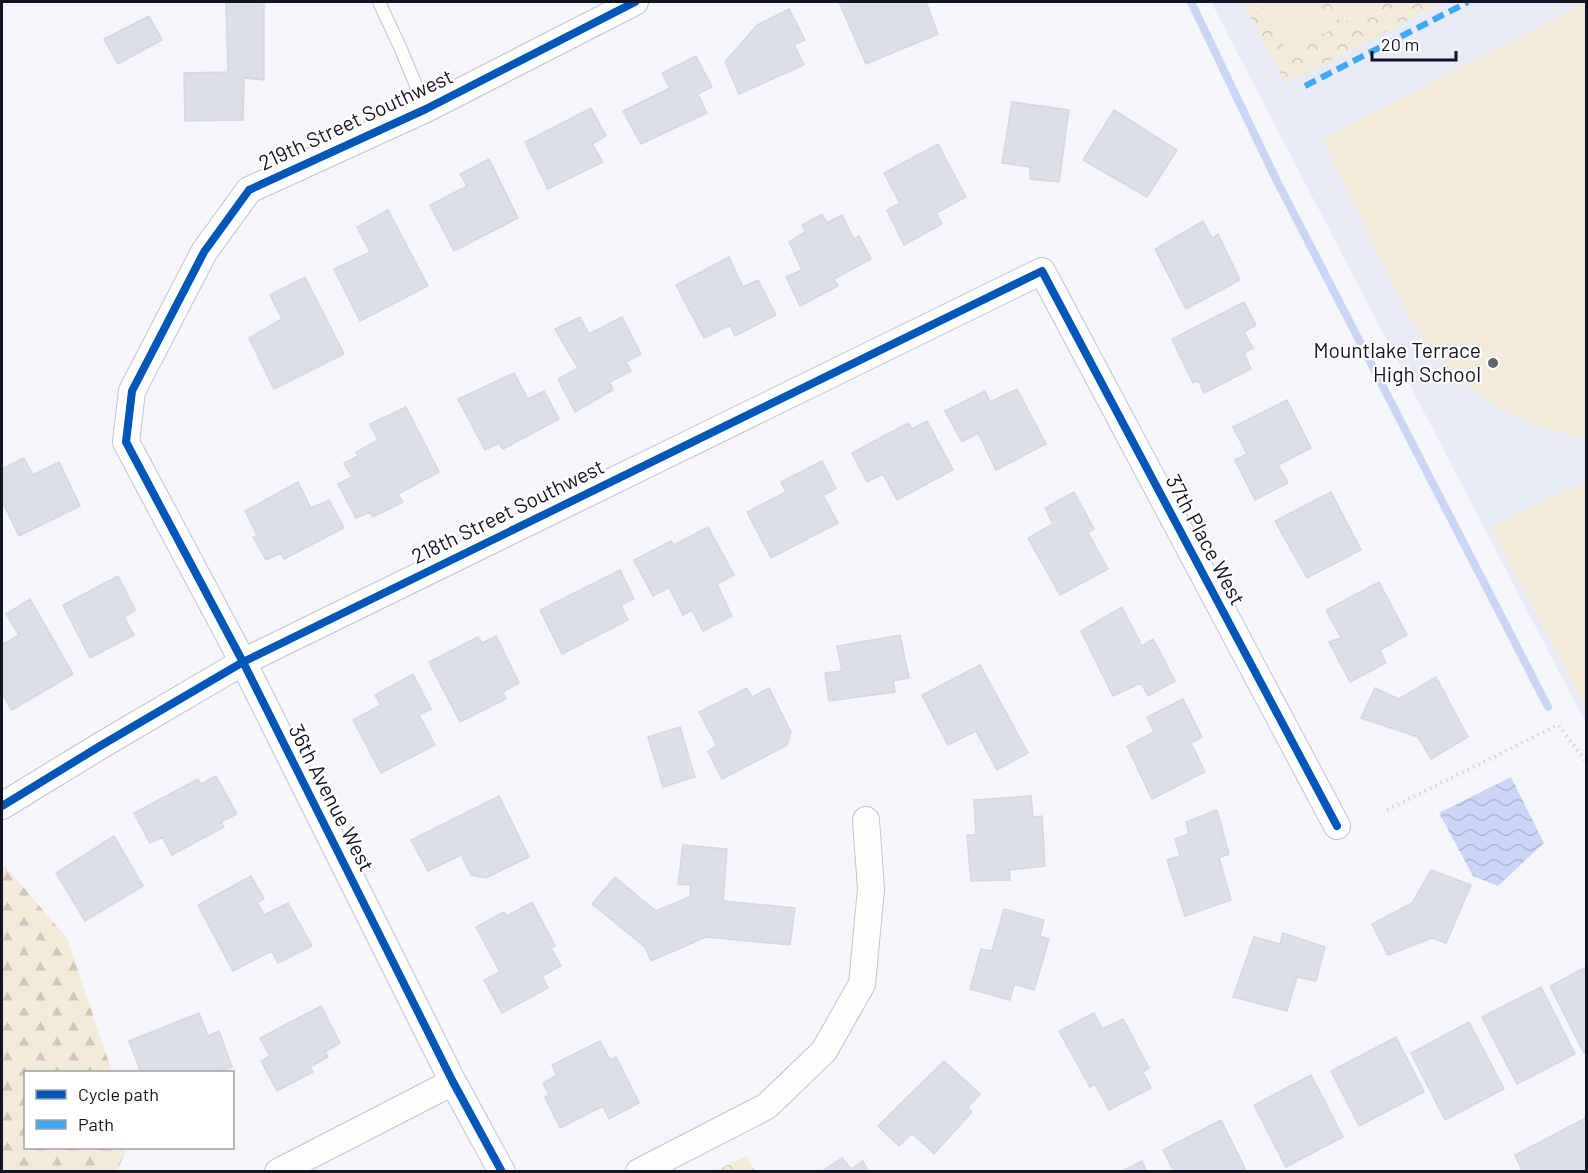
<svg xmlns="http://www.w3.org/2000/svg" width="1588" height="1173" font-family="Barlow,sans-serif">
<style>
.built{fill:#e7ebf6}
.forest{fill:url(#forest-firs)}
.park{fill:url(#park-crowns)}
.garden{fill:#f2eada}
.water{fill:url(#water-waves)}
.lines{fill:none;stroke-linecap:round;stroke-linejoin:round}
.stream{stroke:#cbd6f4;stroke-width:8}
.building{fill:#dddfe6;stroke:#d5d8e0;stroke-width:1.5}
.lane-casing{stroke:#c2c5cd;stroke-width:14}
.street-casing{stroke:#c2c5cd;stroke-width:28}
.path{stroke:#d3d4d6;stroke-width:4;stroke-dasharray:1.5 4.5;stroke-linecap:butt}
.lane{stroke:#fdfefe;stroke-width:12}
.street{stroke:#fdfefe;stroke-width:26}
.quiet{stroke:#3fa9f5;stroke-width:6;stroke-dasharray:12 6;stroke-linecap:butt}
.cycleway-casing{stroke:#fff;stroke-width:11}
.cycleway{stroke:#0057b8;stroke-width:8}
.poi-dot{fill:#61646d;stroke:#fff;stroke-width:2}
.labels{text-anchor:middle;stroke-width:4.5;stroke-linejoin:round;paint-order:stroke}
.street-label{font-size:21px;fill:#121521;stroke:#fff}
.poi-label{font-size:21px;fill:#121521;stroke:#fff;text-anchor:end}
</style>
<defs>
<pattern id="forest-firs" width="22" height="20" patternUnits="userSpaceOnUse" patternTransform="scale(1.5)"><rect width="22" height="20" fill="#f2eada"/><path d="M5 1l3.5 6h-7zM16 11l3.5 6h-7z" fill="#cec8bb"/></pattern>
<pattern id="park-crowns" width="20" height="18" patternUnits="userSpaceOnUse" patternTransform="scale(1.5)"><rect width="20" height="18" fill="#f2eada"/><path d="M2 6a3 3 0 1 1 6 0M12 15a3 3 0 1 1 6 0" fill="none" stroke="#cec8bb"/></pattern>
<pattern id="water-waves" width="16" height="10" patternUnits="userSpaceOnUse" patternTransform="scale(1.5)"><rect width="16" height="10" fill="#cbd6f4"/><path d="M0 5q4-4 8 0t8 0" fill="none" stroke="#adb7d1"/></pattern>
</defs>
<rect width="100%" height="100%" fill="#f4f6fa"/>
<path class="built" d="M1211 2H1586V725V724Z"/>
<path class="forest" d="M5 866 67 938 112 1072H26V1148H127L117 1171H2V868Z"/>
<path class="park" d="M1243 2H1443L1286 84Z
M747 1156 755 1171H715Z"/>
<path class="garden" d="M1260 2H1313L1329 31 1287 53Z
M1329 2H1383L1341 24Z
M1586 2V439L1544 429 1501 410 1463 383 1431 350 1406 311 1322 139Z
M1586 480V710L1491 527Z"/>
<path class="water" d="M1511 777 1544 843 1498 886 1473 876 1439 813Z"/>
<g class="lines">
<path class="stream" d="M1191 2 1276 179 1548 707"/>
</g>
<path class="building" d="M226 2H264V80L244 78 243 120 185 121 184 73 228 72Z
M839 2H926L938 34 866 64Z
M789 9 805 40 794 45 804 65 739 94 725 62 757 25Z
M149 16 162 40 118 64 104 39Z
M696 56 712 87 698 94 707 113 641 144 623 111 670 88 662 73Z
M1012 102 1069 110 1059 182 1030 179V167L1002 163Z
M591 108 606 136 592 144 603 162 548 189 525 142Z
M1114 110 1177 150 1147 197 1083 160Z
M938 144 966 197 936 213 942 224 904 245 887 210 900 203 884 173Z
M489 159 518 218 454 251 430 205 467 186 460 174Z
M388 210 428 286 360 321 334 269 370 252 357 227Z
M822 214 827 223 842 215 854 239 859 236 871 259 834 279 838 286 800 306 786 277 802 270 789 242 805 232 802 225Z
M1203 221 1212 238 1218 234 1240 280 1186 309 1155 249Z
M729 257 743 287 758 280 776 315 735 336 730 325 704 338 676 285Z
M305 277 344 354 274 389 249 338 282 319 270 295Z
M1244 302 1256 325 1244 332 1253 348 1244 353 1251 369 1204 393 1198 380 1193 383 1172 339Z
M580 317 589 334 622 317 641 354 626 362 631 371 610 382 613 390 575 412 558 379 578 368 555 329Z
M514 373 528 399 544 391 559 419 503 449 499 443 485 450 458 399Z
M1017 389 1046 444 996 470 978 433 962 442 945 411 985 391 990 402Z
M1287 400 1311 448 1278 465 1288 483 1255 500 1235 460 1247 454 1233 427Z
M406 407 439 472 398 494 403 502 373 517 370 512 356 518 338 484 352 477 344 463 358 456 356 452 378 440 370 424Z
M927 421 953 470 897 500 883 474 867 482 852 453 908 423 912 429Z
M24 458 33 475 59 462 80 506 19 536 2 501V469Z
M822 461 836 489 823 495 838 523 771 558 747 512 786 492 781 482Z
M298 482 311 508 329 500 344 528 284 559 281 553 266 560 253 537 257 535 245 511Z
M1074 492 1094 529 1088 533 1108 569 1060 595 1028 538 1053 524 1045 508Z
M1331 492 1361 550 1307 578 1275 521Z
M708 527 734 575 717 584 732 616 703 631 692 610 683 615 669 587 653 596 634 560 671 541 674 545Z
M620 570 634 599 621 605 628 620 562 654 540 610Z
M118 576 135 610 124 617 134 635 90 658 63 605Z
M1379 582 1407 635 1380 650 1386 663 1350 682 1329 642 1341 638 1326 610Z
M30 599 73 674 12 710 2 694V645L19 635 6 614Z
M1122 607 1142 646 1153 639 1175 681 1148 696 1141 683 1113 696 1081 631Z
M900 635 909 678 893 681 895 692 829 701 825 673 842 671 837 646Z
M496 636 519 683 503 692 506 699 460 722 429 662 478 637 482 643Z
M980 665 1028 753 997 770 976 731 948 745 922 695Z
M413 674 431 709 419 715 435 745 381 773 353 720 381 705 375 695Z
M1436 677 1468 737 1431 759 1418 737 1361 718 1375 688 1399 699Z
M747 688 752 697 769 688 791 732 787 745 722 779 708 751 717 746 699 712Z
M1183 699 1202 737 1191 743 1205 772 1152 799 1127 746 1154 732 1147 717Z
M680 727 695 777 663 787 648 737Z
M216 776 237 814 221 822 224 827 172 855 162 837 150 843 134 813 198 779 201 784Z
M499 796 529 857 486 878 471 875 461 855 428 871 411 840Z
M1031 796 1033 817 1042 816 1045 866 1009 870 1010 880 971 881 967 835H976L974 800Z
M1217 810 1229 854 1219 858 1231 900 1185 916 1167 860 1180 856 1175 839 1189 834 1186 822Z
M114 836 143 886 85 921 56 873Z
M683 845 727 849 723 901 795 908 790 945 706 937 651 961 645 947 592 904 615 877 656 911 690 897 691 885 678 884Z
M1431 870 1471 885 1446 943 1432 938 1388 955 1372 924 1412 903Z
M251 876 264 899 257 903 264 915 288 903 312 946 278 963 272 951 233 971 198 905Z
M532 902 555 946 551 948 561 966 542 976 548 988 502 1013 484 980 500 972 476 927 504 912 507 916Z
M1004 909 1044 920 1040 936 1049 939 1034 990 1014 984 1010 1000 970 989 981 949 992 951Z
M1283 933 1325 947 1316 981 1297 977 1287 1011 1233 997 1254 937 1280 944Z
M1586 967V1052L1584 1053 1550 986Z
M1541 987 1575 1054 1517 1084 1482 1017Z
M321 1006 340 1043 325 1052 328 1057 310 1067 313 1072 277 1091 261 1061 270 1056 260 1038Z
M199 1013 208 1036 219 1031 232 1067 219 1072H141L129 1041Z
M1094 1013 1102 1029 1123 1019 1149 1068 1143 1072 1151 1088 1109 1110 1095 1084 1090 1087 1059 1031Z
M1469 1022 1504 1089 1445 1120 1411 1053Z
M1396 1037 1424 1092 1359 1126 1331 1071Z
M600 1041 610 1060 616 1057 639 1103 609 1119 603 1106 560 1128 545 1097 549 1095 543 1083 557 1075 552 1065Z
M944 1061 980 1094 968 1107 972 1112 934 1154 912 1133 899 1146 878 1126Z
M1311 1075 1343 1137 1286 1167 1254 1105Z
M1586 1118V1172H1523L1515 1155Z
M1221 1120 1247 1172H1174L1163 1150Z
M842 1158 851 1169 863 1161 869 1172H821Z
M1142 1161 1147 1172H1120Z"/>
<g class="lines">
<defs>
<path id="lane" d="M379 2 400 47 426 109"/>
<path id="street" d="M2 806 100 746 243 662 1042 271 1337 826
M278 1172 453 1082
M502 1172 453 1082 243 662 126 442 132 391 204 252 249 190 426 109 635 2
M639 1172 767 1106 824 1051 862 984 871 889 866 820"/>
</defs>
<use href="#lane" class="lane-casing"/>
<use href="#street" class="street-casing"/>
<path class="path" d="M1387 810 1558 725 1586 761"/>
<use href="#lane" class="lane"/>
<use href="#street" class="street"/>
<path class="quiet" d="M1305 86 1468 2"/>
<defs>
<path id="cycleway" d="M2 806 100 746 243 662 1042 271 1337 826
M502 1172 453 1082 243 662 126 442 132 391 204 252 249 190 426 109 635 2"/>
</defs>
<use href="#cycleway" class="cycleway-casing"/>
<use href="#cycleway" class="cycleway"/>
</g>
<circle class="poi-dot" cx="1493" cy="363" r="6"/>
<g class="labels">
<g class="street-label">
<text transform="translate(356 120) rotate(-25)" y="7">219th Street Southwest</text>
<text transform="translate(508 512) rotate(-26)" y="7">218th Street Southwest</text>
<text transform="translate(1205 540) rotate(62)" y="7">37th Place West</text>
<text transform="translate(331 798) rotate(63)" y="7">36th Avenue West</text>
</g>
<g class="poi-label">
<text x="1481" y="358">Mountlake Terrace<tspan x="1481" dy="24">High School</tspan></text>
</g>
</g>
<rect width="1588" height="1173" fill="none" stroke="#121521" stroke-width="6"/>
<rect x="24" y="1071" width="210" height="78" fill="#ffffff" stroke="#a0a1a6" stroke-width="1.5"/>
<rect x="36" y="1090" width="30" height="9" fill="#0057b8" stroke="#a0a1a6" stroke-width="1.5"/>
<text x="78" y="1101" font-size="18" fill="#121521">Cycle path</text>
<rect x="36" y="1120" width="30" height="9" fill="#3fa9f5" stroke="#a0a1a6" stroke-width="1.5"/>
<text x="78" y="1131" font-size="18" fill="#121521">Path</text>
<path d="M1372 51v9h84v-9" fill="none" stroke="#121521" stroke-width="3"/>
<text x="1381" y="51" font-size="18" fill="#121521" stroke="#ffffff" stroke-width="4.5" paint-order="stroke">20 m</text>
</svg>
